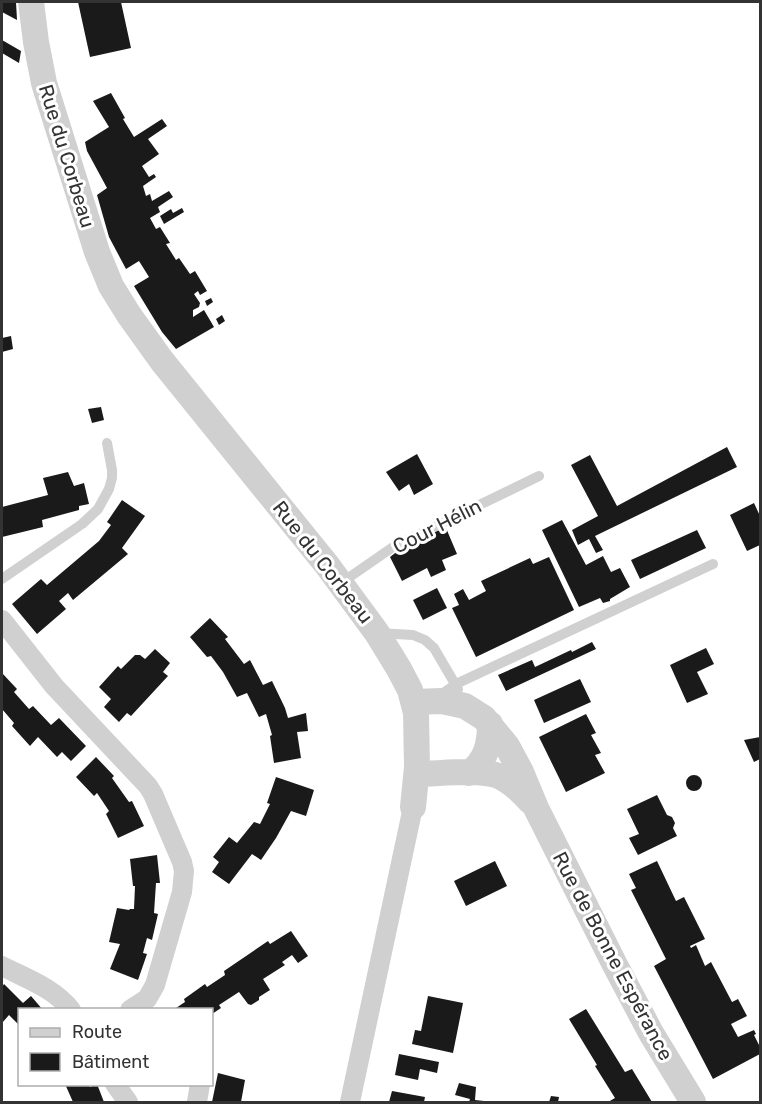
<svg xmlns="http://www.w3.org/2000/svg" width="762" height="1104" font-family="Rubik,sans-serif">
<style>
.building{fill:#1a1a1a}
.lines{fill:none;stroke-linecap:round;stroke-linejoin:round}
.service{stroke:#d0d0d0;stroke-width:10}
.minor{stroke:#d0d0d0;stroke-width:20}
.tertiary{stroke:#d0d0d0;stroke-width:26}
.labels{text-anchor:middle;stroke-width:6;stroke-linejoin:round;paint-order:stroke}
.street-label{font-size:20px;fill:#333;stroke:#fff}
</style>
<rect width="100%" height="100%" fill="#fff"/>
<path class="building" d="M2 2H16L17 20 2 12Z
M78 2H121L131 48 90 57Z
M2 40 21 51 19 63 2 53Z
M111 93 125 118 123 119 134 137 162 119 167 126 148 139 159 154 142 166 149 177 154 174 156 177 143 186 146 196 150 194 152 201 169 191 173 197 158 207 160 212 150 218 156 229 160 227 170 243 166 244 176 260 179 258 190 274 195 271 207 291 200 295 198 291 194 294 200 303 199 307 193 310V317L204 310 214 327 176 349 162 332 134 286 149 277 139 261 126 269 109 237 97 195 107 188 87 151 85 142 109 127 93 101Z
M182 208 184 212 164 224 160 216 171 209 173 213Z
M211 298 213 302 207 306 205 301Z
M222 315 225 321 219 325 216 319Z
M11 336 13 349 2 352V338Z
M101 407 104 420 92 423 88 409Z
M727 447 737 467 595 536 603 550 596 553 589 539 578 545 572 530 598 516 571 465 590 455 617 506Z
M417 454 433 484 414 495 409 484 399 491 386 472Z
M68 472 74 486 84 483 89 504 79 506V510L42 520 43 527 2 537V507L48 495 43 478Z
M122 500 145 516 122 548 128 554 73 600 68 593 59 601 66 609 37 634 12 604 41 579 47 585 99 541 111 525 107 522Z
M754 503 760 516V545L747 551 730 515Z
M562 520 586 565 603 556 611 572 620 568 630 587 610 599V601L603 603 600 598 579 607 542 530Z
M446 528 457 554 442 560 446 570 431 577 427 568 402 581 390 557 399 550 431 533Z
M697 530 706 548 640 579 631 560Z
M549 557 574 610 476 657 452 608 459 605 454 594 463 589 469 600 486 591 481 581 530 558 533 564Z
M437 588 447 608 423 620 413 600Z
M210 618 228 637 225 639 244 664 250 660 263 685 272 681 285 708 288 718 306 713 308 731 297 732 301 758 274 763 270 736 272 735 266 714 259 717 247 693 237 697 223 672 211 656 207 657 190 637Z
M592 642 596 649 506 691 498 675 532 660 535 667 571 650 572 652Z
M706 648 714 664 697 672 708 694 687 703 670 665Z
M155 649 170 663 163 672 168 676 131 716 127 713 119 722 104 707 111 699 99 687 118 666 121 669 135 655H140L145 659Z
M2 673 17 689 14 692 29 709 33 706 51 725 59 718 86 746 71 761 62 752 57 757 38 737 30 746 12 726 14 723 2 709Z
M580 679 591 702 544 723 534 700Z
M586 714 596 733 591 735 601 753 595 755 605 773 566 792 539 737Z
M760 737V759L754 762 744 740Z
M96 757 114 776 112 778 129 802 132 801 144 826 118 838 106 814 109 811 97 793 94 796 76 777Z
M686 783a8 8 0 1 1 16 0a8 8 0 1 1-16 0Z
M276 777 314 790 306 816 291 811 276 838 261 860 252 854 229 884 212 872 219 862 213 857 229 837 237 843 254 822 260 824 270 804 267 803Z
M657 795 667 815 672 817 675 823 673 828 677 836 638 855 629 838 639 834 627 809Z
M157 855 160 883H156L154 913 158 914 152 940 147 938 143 953 147 954 138 980 110 969 120 944 109 942 117 908 129 910 130 909H134L135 886H133L130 859Z
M495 861 507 886 466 906 454 881Z
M657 861 676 901 684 897 705 939 690 946 691 948 696 945 705 966 711 962 732 1002 738 999 747 1016 731 1024 738 1037 754 1030 756 1034 754 1035 760 1047V1054L713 1079 654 966 666 959 631 890 636 888 629 874Z
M291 931 308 956 298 963 292 955 282 962 285 965 263 979 270 990 259 997V1000L251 1005 248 1004 239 992 219 1005 221 1008 212 1014V1010H173L185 1002 184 999 205 984 207 987 225 975 224 971 268 941 270 944Z
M4 984 23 1003 31 996 43 1010H20V1026L9 1015 2 1023V987Z
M428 996 463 1003 453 1053 412 1044 415 1030 421 1031Z
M586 1009 625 1072 632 1069 652 1102H608L615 1098 595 1066 597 1065 569 1019Z
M399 1054 439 1062 437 1073 420 1069 418 1080 395 1075Z
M218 1073 245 1080 241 1102H212Z
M459 1083 476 1087 475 1100 484 1101V1102H469L470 1099 455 1095Z
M65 1084H89L90 1087 97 1084 104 1102H73Z
M392 1091 425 1097 424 1102H389Z
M551 1096 559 1097 558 1102H549Z"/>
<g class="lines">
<path class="service" d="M2 579 82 524 98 509 109 489 112 478V470L107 443
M341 583 393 547 539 476
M378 633 413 635 425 640 434 648 458 689
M436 698 456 684 713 564"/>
<path class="minor" d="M2 620 54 686 148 786 153 794 182 862 184 871 182 892 155 985 147 999 130 1010
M2 966C25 978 54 988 71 1010
M115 1084 128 1102
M197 1102 200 1084
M350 1102 413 807"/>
<path class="tertiary" d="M31 2 36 42 44 83 97 252 111 286 129 315 162 361 327 565 377 633 399 669 410 690 416 713 417 767 413 807
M414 702 442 701 465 706 484 718 507 746 521 772 536 808 615 965 651 1033 693 1102
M469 773C486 761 490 744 490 724
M417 774C440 774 481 768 501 777 513 783 522 792 530 801"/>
</g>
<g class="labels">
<g class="street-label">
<text transform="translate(67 156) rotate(73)" y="7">Rue du Corbeau</text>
<text transform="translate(437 526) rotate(-27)" y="7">Cour Hélin</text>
<text transform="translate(323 562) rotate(52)" y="7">Rue du Corbeau</text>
<text transform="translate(613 956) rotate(62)" y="7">Rue de Bonne Espérance</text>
</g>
</g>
<rect width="762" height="1104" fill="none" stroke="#333333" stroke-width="6"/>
<rect x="18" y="1008" width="195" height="78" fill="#ffffff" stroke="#adadad" stroke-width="1.5"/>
<rect x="30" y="1028" width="30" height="9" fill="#d0d0d0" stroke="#adadad" stroke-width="1.5"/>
<text x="72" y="1038" font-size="18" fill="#333333">Route</text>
<rect x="30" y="1053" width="30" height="18" fill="#1a1a1a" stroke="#adadad" stroke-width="1.5"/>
<text x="72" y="1068" font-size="18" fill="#333333">Bâtiment</text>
</svg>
